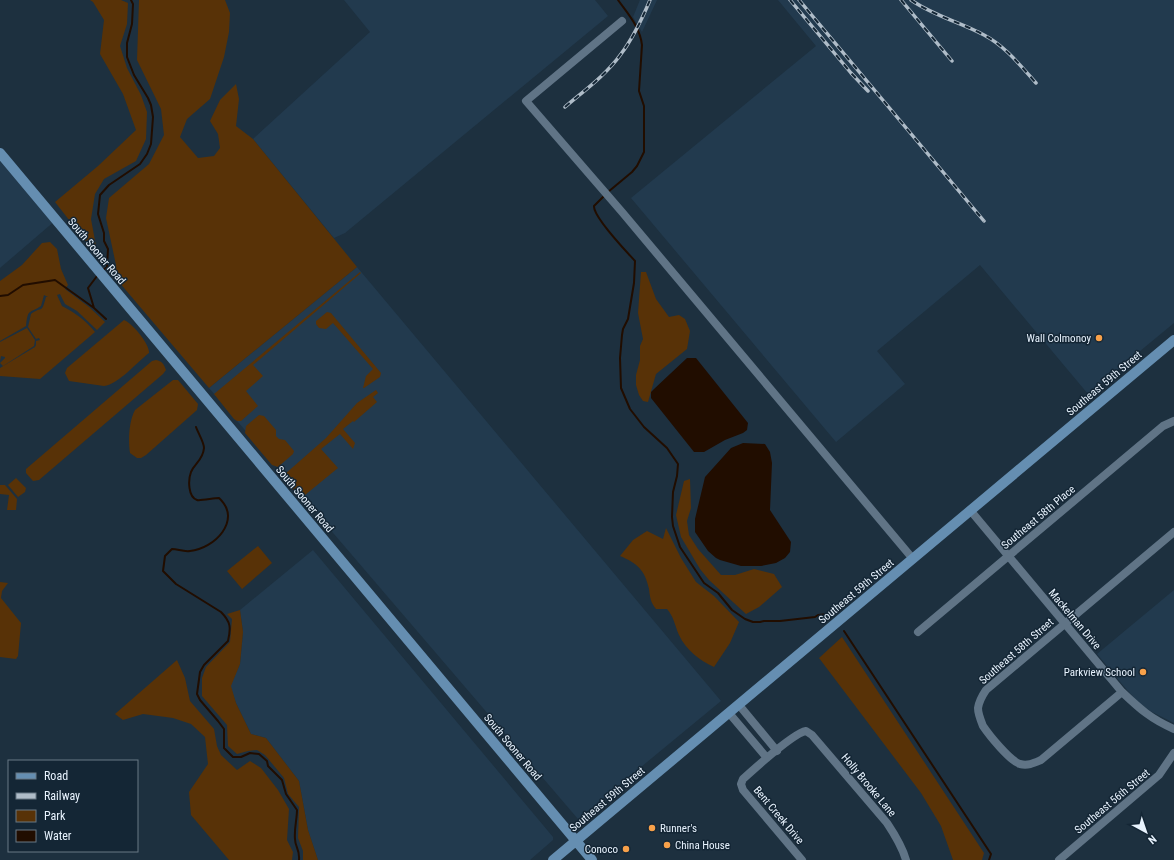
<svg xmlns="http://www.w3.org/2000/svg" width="1174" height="860" font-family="'Roboto Condensed',sans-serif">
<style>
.built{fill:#223a4e}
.green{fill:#583207}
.water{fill:#210d00}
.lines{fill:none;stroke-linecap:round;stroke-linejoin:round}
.stream{stroke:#210d00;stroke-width:2}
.minor{stroke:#607486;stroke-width:8}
.major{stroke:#658eb1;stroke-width:10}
.rail-casing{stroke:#afbcc8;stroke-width:3.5}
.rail{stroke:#142635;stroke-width:2;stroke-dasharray:6;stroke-linecap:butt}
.poi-dot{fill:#f8a14a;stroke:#142635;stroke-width:1.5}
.labels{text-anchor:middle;stroke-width:3;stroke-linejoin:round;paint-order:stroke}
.street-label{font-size:11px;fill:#e8f3fe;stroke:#142635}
.poi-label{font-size:11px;fill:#e8f3fe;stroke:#142635;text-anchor:end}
</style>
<rect width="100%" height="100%" fill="#1d303f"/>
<path class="built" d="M344 0H595L608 16 345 233 334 238 253 139 370 32Z
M640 0H657L642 32 633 17Z
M778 0H1174V323L1088 394 980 265 877 351 905 384 836 442 631 198 816 46Z
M0 153 56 220 0 268Z
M357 267 721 701 578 819 209 388Z
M313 550 553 837V840L530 860H318L308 830 299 781 266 738 251 734 236 703 230 686 240 664 243 632 240 610Z
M1174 590V723L1150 711 1138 702 1127 690 1097 654Z"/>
<path class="green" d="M90 0H121L128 3 127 24 120 46 127 68 141 95 147 112 146 139 136 161 104 179 95 194 91 219 98 257 55 202 98 166 136 130 123 94 100 54 104 20 93 2Z
M139 0H225L230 13 229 32 224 57 210 99 187 119 180 137 198 158 214 156 220 148 218 134 210 121 220 100 236 84 239 99 236 126 253 139 357 267 209 388 113 275 116 265 106 218 109 198 149 164 164 135 161 109 137 60Z
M50 242 57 249 61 269 68 285 65 289 89 307 105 322 97 330 77 311 65 304 60 294 57 295 62 306C76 313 86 321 95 332L40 379 0 376V368L35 347 36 345V341L40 340 39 338 36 339 28 327 31 314C43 305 41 315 46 297H48L44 295 41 306C29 314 28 308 26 326L0 341V281L22 265 42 243Z
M360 272 361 273 253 365 263 376 246 391 258 406 241 421H237L234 419 214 394Z
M641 272H646L656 299 669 317 679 315 685 319 690 331 687 349 656 374 648 402 643 401 639 395 636 385V375L640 360V346L643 339 638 313Z
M327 312 331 313 381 373 380 377 364 388H363L366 376 373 369 333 323 326 329 319 328 316 324V321Z
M124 320C132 323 150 344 149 353 137 362 119 384 104 386L69 381 65 373 67 368Z
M27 328 35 340 34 346 3 366 0 363 5 358V357L1 356 0 361V342Z
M156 360C162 361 164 364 166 370L163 374 39 480 33 481 26 473V469L152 361Z
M173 380H178L198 404 197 410 146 455 141 458H137L130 453C128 440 129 421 135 410Z
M376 390 378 393 373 397 377 402 354 422 353 421 343 429 355 443 353 449 340 434 321 449 338 468 305 495 300 497 298 496 285 480V474L326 438 357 403Z
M259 415 264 416 276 430V436L279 439 285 440 294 451 293 454 278 467 272 465 245 433 246 426Z
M16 478 26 488 25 492 18 497 8 485Z
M690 479 691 508 687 521 689 535 698 549 721 575H735L754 569 774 574 782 587 759 607 746 614 709 580 700 569 681 537 676 515 684 481Z
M0 485H5L17 499 16 510H7L9 495 0 494Z
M666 528 681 558 696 582 714 596 739 622 730 643 714 667C699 660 686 650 679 635 675 626 674 617 667 609H656C651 603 650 598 649 589 645 570 637 563 620 556L633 540 647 531 663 539Z
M258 546 272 563 242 589 227 571Z
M0 582 8 583 2 591 1 598 21 623 18 656 16 659 0 657Z
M240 610 243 632 240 664 231 686 236 703 251 734 266 738 299 781 308 830 318 860H303V851L298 838 299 807 288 794 284 778 265 755 257 750 248 751 237 754 228 746 227 725 202 696V678L206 667 230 642 232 619 227 614Z
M842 637 984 853 982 860H953L941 826 921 793 819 658Z
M177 660 185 678 190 701 214 729 217 746 221 755 237 770 250 761 261 768 278 790 289 809 287 840 293 852 292 860H229L191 815 189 792 208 764 205 737 191 724 173 718 143 714 123 720 115 714Z"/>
<path class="water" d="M687 358H696L748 423 747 430 743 433 725 440 704 452H694L651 398V392L654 389Z
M743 443 765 444 770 452 772 463 770 510 791 542 790 552 785 558 776 563 761 566H741L720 560 716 558 708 551 695 532V519L705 477 731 448Z"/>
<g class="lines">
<path class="stream" d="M608 192 632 172 637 166 644 152V106L639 91 642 45C640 27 628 14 618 0
M605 195 594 206C593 217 626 251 635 261L634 283 628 319 623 329 622 335 620 358 621 388 630 409 644 427 667 448 678 464 677 476 673 492 672 517 673 526 680 547 704 583 718 593 732 610 745 619 753 622H760L764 621H780L815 617 818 615 829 614
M102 271 107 267 108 249 104 241V233L98 214 100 195 109 185 140 164 147 154 151 144 153 117 151 105 148 98 134 75 127 57V43L132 24 133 4 131 0
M0 296 8 295 23 285 55 280 94 308 106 319
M94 308 88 288 97 276
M196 427C198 433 204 442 204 448 203 460 195 463 191 472 188 480 188 497 197 500 200 501 214 498 219 498 243 520 214 549 190 551 183 552 178 549 172 549L165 556 163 571 176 584 221 612C231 622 231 628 228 641L204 665 200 672 197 694 200 700 218 721 224 729V748L233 757H241L250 753 259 754 267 761 268 766 282 780 286 794 297 810C297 819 294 829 295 839 295 847 300 849 299 860
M844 631 991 854 989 860"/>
<path class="minor" d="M622 21 526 101 622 212 913 559
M970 510 1122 692C1140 709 1151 719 1174 729
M918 632 1163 426 1174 421
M1122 692 1041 760C1034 763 1028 766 1020 764 1010 761 989 735 983 726 981 721 978 714 978 708 979 701 982 696 986 690L1174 532
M739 705 777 751
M729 713 767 758
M802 860 743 790 741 784 743 779C754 769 794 733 806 731L812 735 887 823C895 835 902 846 906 860
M1059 860 1159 775 1174 753"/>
<path class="major" d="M0 153 592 860
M553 860 1174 340"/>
<defs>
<path id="rail" d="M790 0 851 73 868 91
M799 0 984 221
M901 0 952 61
M911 0C934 16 960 22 984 35 1005 46 1020 65 1036 83
M565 107C585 90 606 75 621 54 633 38 642 19 650 0"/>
</defs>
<use href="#rail" class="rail-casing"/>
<use href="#rail" class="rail"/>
</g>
<g class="poi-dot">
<circle cx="1099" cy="338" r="4"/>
<circle cx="1143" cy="672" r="4"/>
<circle cx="652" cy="828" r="4"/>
<circle cx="667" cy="845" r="4"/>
<circle cx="626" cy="849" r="4"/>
</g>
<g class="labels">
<g class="street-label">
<text transform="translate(97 251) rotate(50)" y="4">South Sooner Road</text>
<text transform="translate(1104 383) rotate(-40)" y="4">Southeast 59th Street</text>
<text transform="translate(305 499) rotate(50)" y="4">South Sooner Road</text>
<text transform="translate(1038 517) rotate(-40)" y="4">Southeast 58th Place</text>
<text transform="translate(856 591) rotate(-40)" y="4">Southeast 59th Street</text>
<text transform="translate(1075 619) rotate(50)" y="4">Mackelman Drive</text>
<text transform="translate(1016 651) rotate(-41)" y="4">Southeast 58th Street</text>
<text transform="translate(513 747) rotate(50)" y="4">South Sooner Road</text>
<text transform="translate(869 785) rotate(50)" y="4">Holly Brooke Lane</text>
<text transform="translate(607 799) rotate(-40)" y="4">Southeast 59th Street</text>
<text transform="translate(1112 801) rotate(-40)" y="4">Southeast 56th Street</text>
<text transform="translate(779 815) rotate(50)" y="4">Bent Creek Drive</text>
</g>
<g class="poi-label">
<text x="1091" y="342">Wall Colmonoy</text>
<text x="1135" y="676">Parkview School</text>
<text x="660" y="832" text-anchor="start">Runner's</text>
<text x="675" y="849" text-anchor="start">China House</text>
<text x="618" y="853">Conoco</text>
</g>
</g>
<rect x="8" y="760" width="130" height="92" fill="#142635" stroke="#697885"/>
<rect x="16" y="773" width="20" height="6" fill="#658eb1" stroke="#697885"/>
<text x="44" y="780" font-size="12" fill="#e8f3fe">Road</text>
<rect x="16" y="793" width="20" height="6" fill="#afbcc8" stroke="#697885"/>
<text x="44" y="800" font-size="12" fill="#e8f3fe">Railway</text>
<rect x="16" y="810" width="20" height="12" fill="#583207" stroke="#697885"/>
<text x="44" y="820" font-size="12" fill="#e8f3fe">Park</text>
<rect x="16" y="830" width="20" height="12" fill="#210d00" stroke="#697885"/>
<text x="44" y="840" font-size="12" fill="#e8f3fe">Water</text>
<g transform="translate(1146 832) rotate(140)" stroke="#142635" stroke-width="3" paint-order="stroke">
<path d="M0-3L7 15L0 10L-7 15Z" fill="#e8f3fe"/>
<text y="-6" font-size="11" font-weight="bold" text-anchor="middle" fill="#e8f3fe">N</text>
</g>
</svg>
